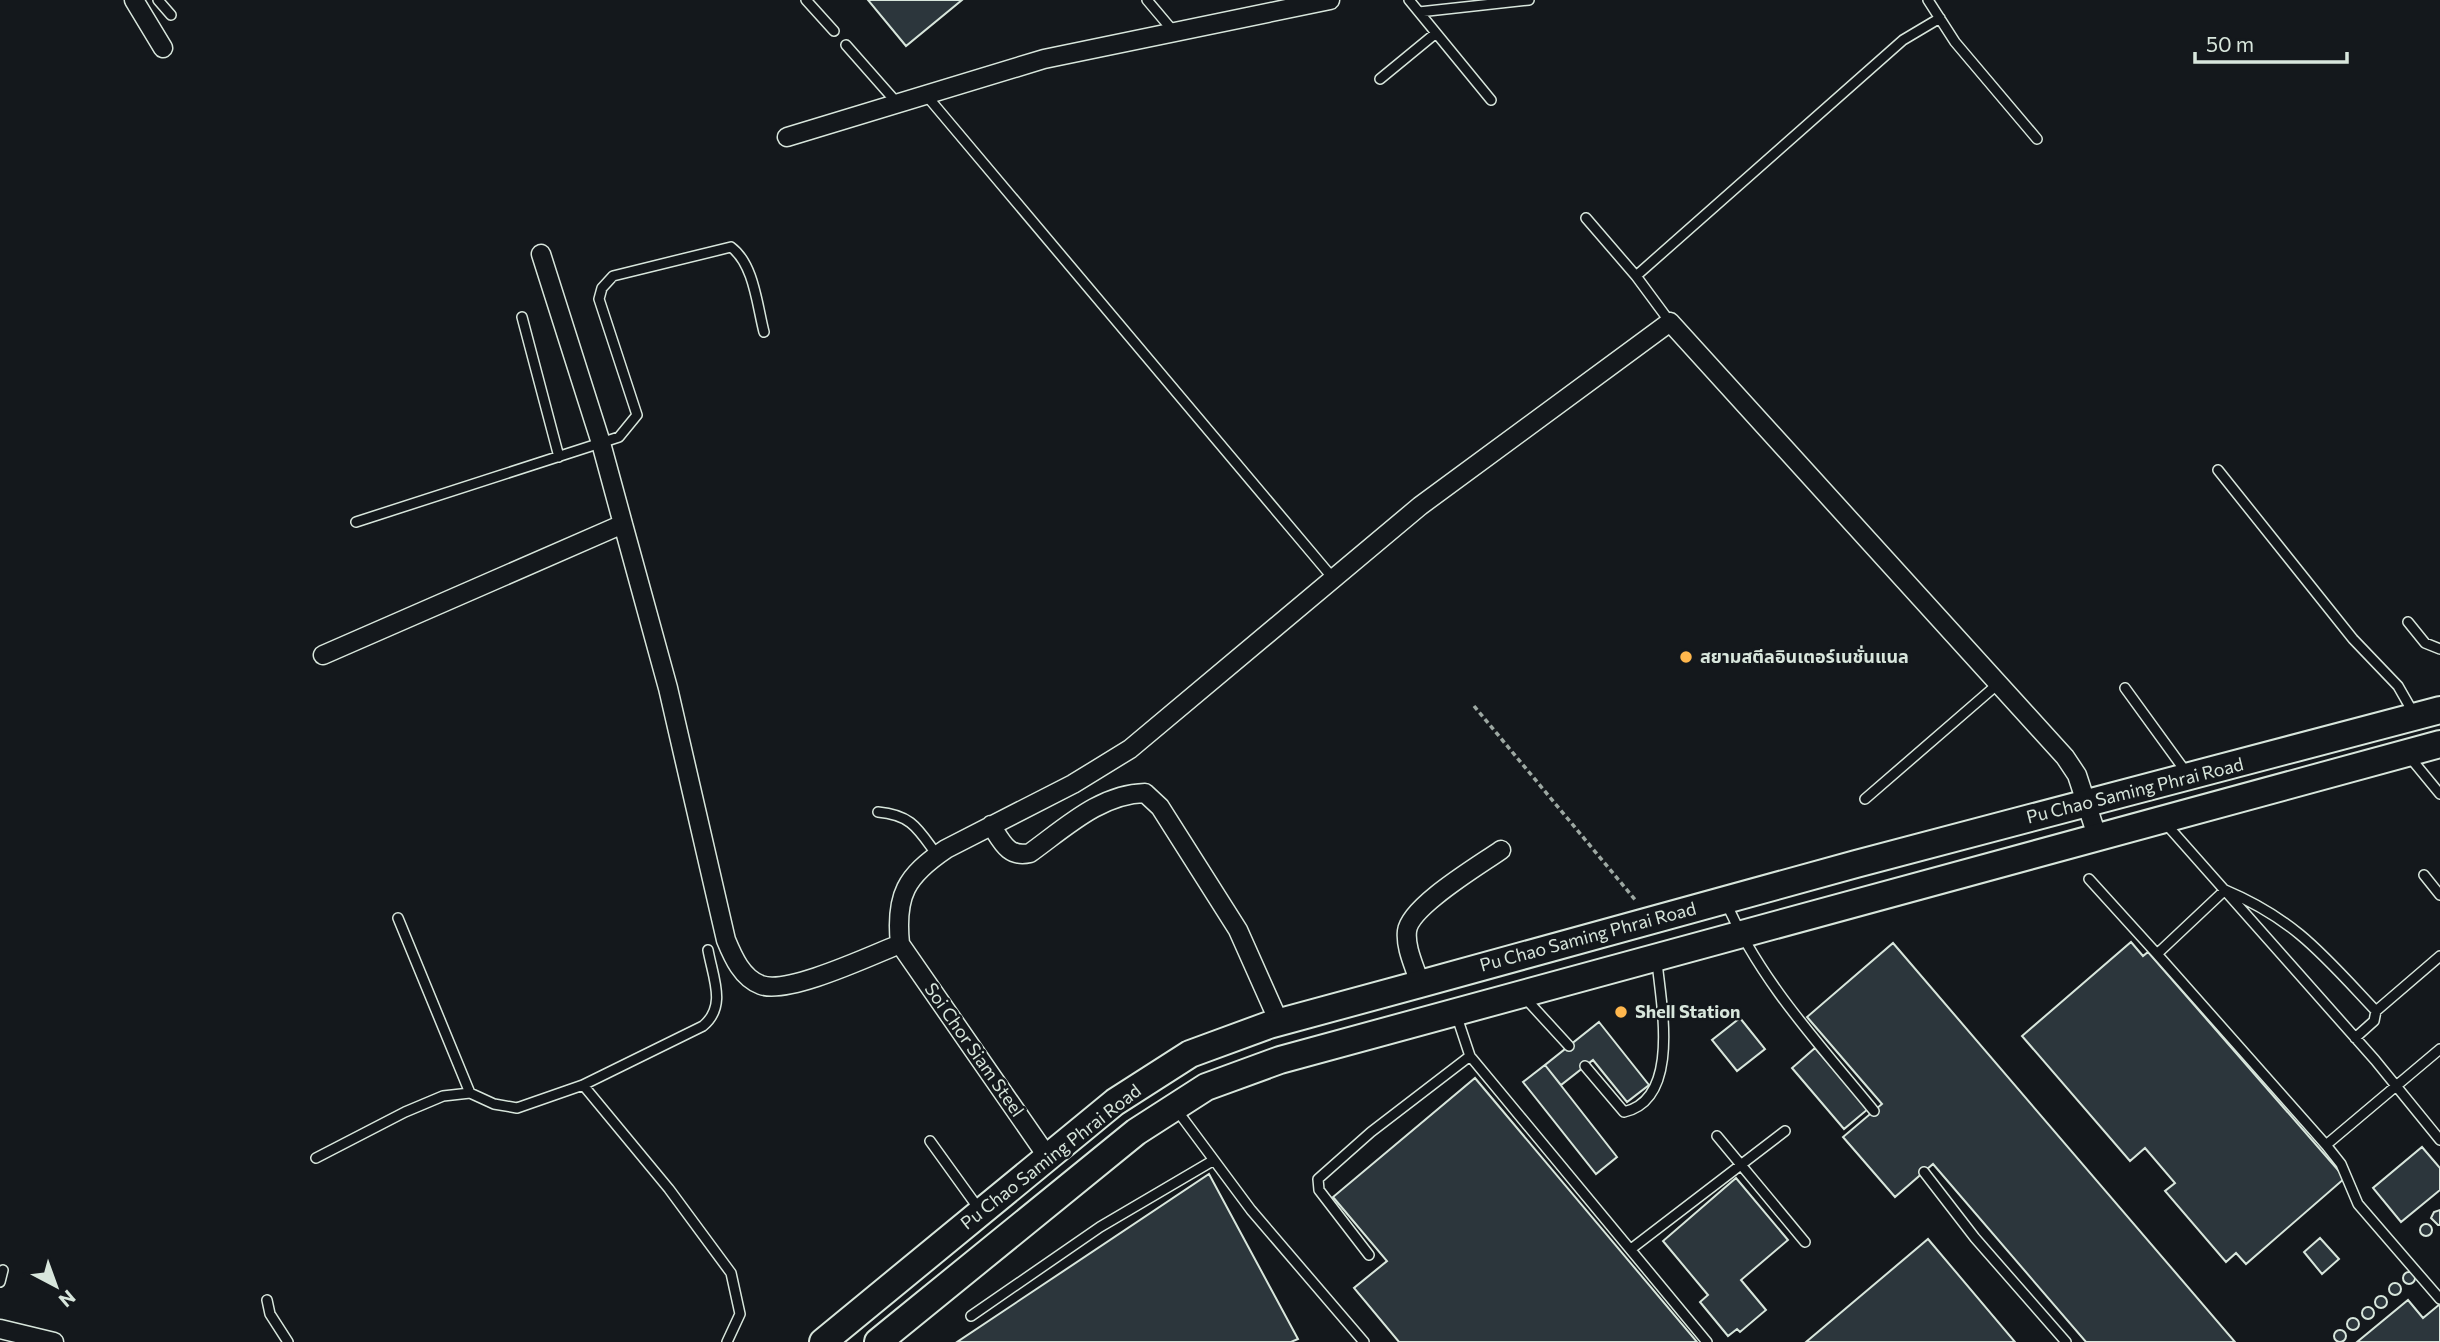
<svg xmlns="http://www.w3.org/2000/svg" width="2440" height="1342" font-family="Commissioner,'Noto Sans Thai',sans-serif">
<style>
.building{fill:#2c363c;stroke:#d8e6dc;stroke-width:2}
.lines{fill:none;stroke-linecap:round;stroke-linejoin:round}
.service-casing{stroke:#d8e6dc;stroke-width:12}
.minor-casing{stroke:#d8e6dc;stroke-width:21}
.secondary-casing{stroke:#d8e6dc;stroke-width:30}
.path{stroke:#9da8a2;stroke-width:3.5;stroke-dasharray:5 3.5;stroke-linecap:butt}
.service{stroke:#14181c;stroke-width:9}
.minor{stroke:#14181c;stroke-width:18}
.secondary{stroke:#14181c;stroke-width:26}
.poi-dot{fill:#ffb74d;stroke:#14181c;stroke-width:2.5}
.labels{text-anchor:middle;stroke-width:5;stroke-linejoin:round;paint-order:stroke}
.poi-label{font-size:18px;font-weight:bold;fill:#d8e6dc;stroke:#14181c;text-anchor:start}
.street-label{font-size:18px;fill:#d8e6dc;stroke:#14181c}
</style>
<rect width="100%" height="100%" fill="#14181c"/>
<path class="building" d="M868 0H962L906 46Z
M2131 942 2143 956 2148 952 2345 1178 2246 1264 2236 1253 2226 1262 2165 1191 2175 1183 2145 1148 2130 1161 2022 1036Z
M1893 943 2235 1342H2086L1933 1164 1895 1197 1843 1137 1882 1104 1807 1017Z
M1740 1018 1765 1049 1737 1071 1712 1040Z
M1599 1022 1649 1085 1627 1102 1593 1060 1561 1085 1545 1065Z
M1815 1048 1868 1109 1844 1129 1792 1068Z
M1545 1065 1617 1157 1596 1174 1523 1082Z
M1475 1078 1697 1342H1399L1354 1288 1387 1261 1333 1197Z
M2422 1147 2440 1168V1190L2401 1222 2373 1188Z
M1209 1174 1298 1339 1291 1342H957Z
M1736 1178 1788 1240 1741 1280 1766 1310 1740 1332 1737 1329 1728 1336 1700 1302 1708 1295 1663 1241Z
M2440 1210V1225H2438L2431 1218 2434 1212Z
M2420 1230a6 6 0 1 1 12 0a6 6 0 1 1-12 0Z
M2320 1238 2339 1259 2322 1274 2304 1252Z
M1928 1239 2015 1342H1806Z
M2403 1278a6 6 0 1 1 12 0a6 6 0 1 1-12 0Z
M2389 1289a6 6 0 1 1 12 0a6 6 0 1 1-12 0Z
M2375 1302a6 6 0 1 1 12 0a6 6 0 1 1-12 0Z
M2408 1300 2423 1318 2440 1304V1342H2357Z
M2362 1313a6 6 0 1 1 12 0a6 6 0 1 1-12 0Z
M2347 1324a6 6 0 1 1 12 0a6 6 0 1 1-12 0Z
M2334 1336a6 6 0 1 1 12 0a6 6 0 1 1-12 0Z"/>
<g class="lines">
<defs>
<path id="service" d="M158 0 171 15
M806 0 834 31
M1147 0 1174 32
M1409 0 1491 100
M1928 0 1955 42 2037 139
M1419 12 1529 0
M846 45 898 104
M1380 79 1436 33
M926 95 1332 577
M1586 218 1636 276 1903 40 1940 18
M1636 276 1670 322
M522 317 559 457
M2218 470 2353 639 2398 686 2414 714
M356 522 619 437 637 415 599 299 602 288 613 276 731 247C754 264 757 305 764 332
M2408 622 2425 643 2440 649
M2125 688 2186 772
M2408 755 2440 794
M1865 799 1999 683
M878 812C912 815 918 829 937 855
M2166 824 2375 1060 2440 1140
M2424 875 2440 895
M2089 879 2157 954
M1726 902C1759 980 1821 1046 1874 1111
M398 918 470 1093
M2440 956 2376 1011C2324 956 2296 920 2225 890L2157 954 2326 1145 2341 1164 2358 1204 2440 1299
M1525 998 1569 1046
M1456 1014 1470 1056 1707 1342
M2355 1038 2374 1021 2376 1011
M1585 1066 1624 1112C1681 1099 1661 1004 1657 962
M583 1085 669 1189 731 1273 740 1314 727 1342
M1176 1109 1251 1210 1364 1342
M1717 1136 1805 1242
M930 1141 979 1209
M2326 1145 2440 1049
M316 1158 405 1112 443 1096 470 1093 494 1104 517 1108 583 1085 703 1026C727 1006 713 978 708 950
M1924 1172 1975 1238 2066 1342
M1631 1249 1785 1131
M1369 1255 1319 1190 1318 1179 1371 1132 1470 1056
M0 1282 3 1270
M267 1300 270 1314 288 1342
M971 1316 1100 1227 1214 1160"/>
<path id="minor" d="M134 0 163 48
M787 137 1044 59 1330 0
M541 254 601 443 623 524 668 688 726 940C733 957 742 978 761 985 788 995 872 955 900 944
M323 655 623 524
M991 825C1002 842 1008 858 1030 853 1065 828 1100 794 1145 793L1160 807 1238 930 1279 1022
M1420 984C1415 967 1405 948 1407 931 1410 906 1480 865 1501 850
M1047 1156 900 944C895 895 906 876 946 849L1073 784 1130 749 1420 506 1670 322 2065 757 2077 775 2097 836
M0 1329 54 1342"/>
<path id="secondary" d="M823 1342 1115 1102 1190 1054 1269 1025 1420 984 1856 864 2440 710
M878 1342 1136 1132 1206 1087 1280 1060 2440 744"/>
</defs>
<use href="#service" class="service-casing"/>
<use href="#minor" class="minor-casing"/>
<use href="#secondary" class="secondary-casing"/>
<path class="path" d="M1474 706 1637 902"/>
<use href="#service" class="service"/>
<use href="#minor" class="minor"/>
<use href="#secondary" class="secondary"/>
</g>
<g class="poi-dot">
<circle cx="1686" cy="657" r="7"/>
<circle cx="1621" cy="1012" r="7"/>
</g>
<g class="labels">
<g class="poi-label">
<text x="1700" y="663">สยามสตีลอินเตอร์เนชั่นแนล</text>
<text x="1635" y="1018">Shell Station</text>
</g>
<g class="street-label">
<text transform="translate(2135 791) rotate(-14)" y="6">Pu Chao Saming Phrai Road</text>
<text transform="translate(1588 937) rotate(-15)" y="6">Pu Chao Saming Phrai Road</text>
<text transform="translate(974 1050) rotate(55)" y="6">Soi Chor Siam Steel</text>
<text transform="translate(1051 1157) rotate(-38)" y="6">Pu Chao Saming Phrai Road</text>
</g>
</g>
<g transform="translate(56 1286) rotate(139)" stroke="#14181c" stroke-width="5" paint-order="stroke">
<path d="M0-5L12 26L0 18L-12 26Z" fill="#d8e6dc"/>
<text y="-10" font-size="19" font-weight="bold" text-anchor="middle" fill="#d8e6dc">N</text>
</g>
<path d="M2195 52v10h152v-10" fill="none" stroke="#d8e6dc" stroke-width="3.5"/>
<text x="2206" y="52" font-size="21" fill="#d8e6dc" stroke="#14181c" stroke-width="5" paint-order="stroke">50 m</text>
</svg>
